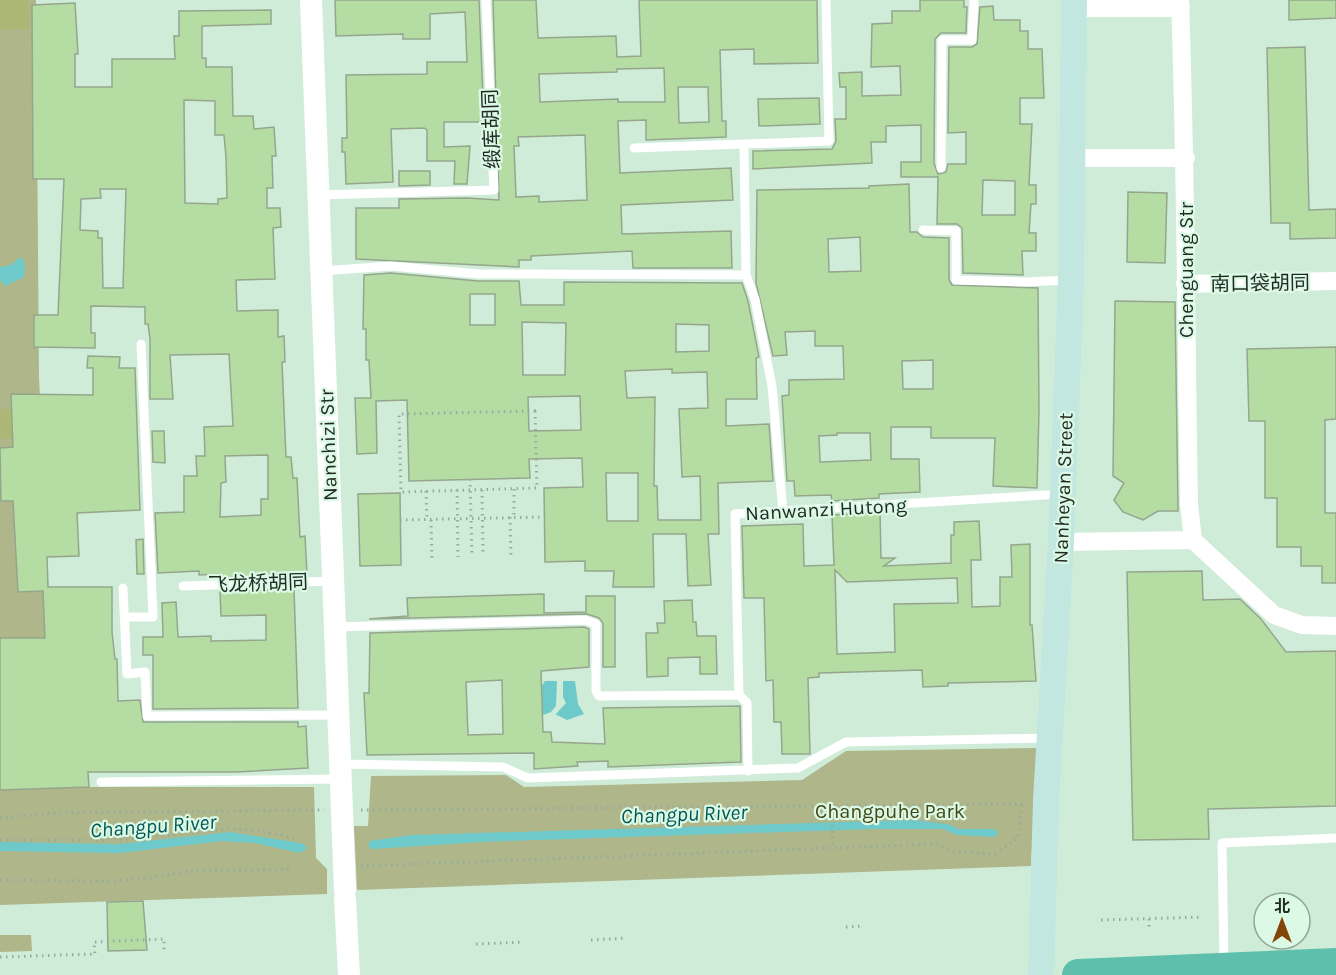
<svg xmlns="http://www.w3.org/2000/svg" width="1336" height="975" font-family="Karla,'Noto Sans SC',sans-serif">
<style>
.green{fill:#afb689}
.forest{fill:#acb675}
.water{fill:#6dc9ca}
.pier{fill:#cfecd8}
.building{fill:#b5dca2;stroke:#95a68d;stroke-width:1.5;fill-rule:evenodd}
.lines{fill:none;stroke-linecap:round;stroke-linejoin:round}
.path{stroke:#95ac9d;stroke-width:3;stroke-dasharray:1.5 4.5;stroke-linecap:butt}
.service{stroke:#fff;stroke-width:9}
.minor{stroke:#fff;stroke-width:18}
.tertiary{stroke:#fff;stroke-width:22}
.secondary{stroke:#c2e7e0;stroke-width:26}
.trunk{stroke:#5ec0ac;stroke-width:32}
.labels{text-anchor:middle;stroke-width:4.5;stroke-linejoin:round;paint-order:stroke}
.street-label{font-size:20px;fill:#1f2a23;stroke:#dcf9e5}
.park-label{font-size:20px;fill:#424716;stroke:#dcf9e5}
.water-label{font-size:21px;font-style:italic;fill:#005758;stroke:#dcf9e5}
</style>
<rect width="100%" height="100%" fill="#cfecd8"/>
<path class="green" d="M0 0H36L39 377 57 781 89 787H314L316 858 327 869V894L0 905Z
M1037 748 1031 866 357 890 354 826H368L371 776 506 775 524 787 802 780 846 751Z
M0 935H31L32 951 0 952Z"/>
<path class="forest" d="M0 0H29V29H0Z
M0 409H12L14 439H0Z"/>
<path class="water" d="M20 257 25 263 24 277 5 286 0 280V267L11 265Z
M545 681H575L578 704 584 714 567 720 551 712 543 715 541 687Z
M913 820 948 824 959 829H993L999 832 995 837 957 835 943 829H873L480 842 375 849 369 848V841L412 835Z
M230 832 295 842 304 844 307 848 300 853 255 843 222 841 120 853 0 851V842L119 844Z"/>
<path class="pier" d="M557 681H563V697L566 703 555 715 551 712 556 706Z"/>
<path class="building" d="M335 0H479L484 122H444V147L470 146 467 184H454L455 161H427V130L424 128 391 129 393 182 346 184 345 152H342V138H347L346 75 427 74V62H467L465 12 430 14V39H403V34L336 36Z
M493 0H536L538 38 616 36 617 57 641 56 639 0H817L818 63 754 64V49L720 50 722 121H726V137L646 140V120L618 121 620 173 731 168 733 200 621 205 622 234 731 231 732 268H633L632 251 531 256V260H519V267L356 259V208H399V199L467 198 499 200ZM664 68 665 102H618V99L540 102 539 74 617 72V69ZM678 87H708L709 122 679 123ZM585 135 587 200 539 202V196L516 197 514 146H519L518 137Z
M920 0H964V7H967L966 33H941L935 39 934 163 938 174 946 172 948 164H966V132L948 133 949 47H972L977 44 980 7 993 6 994 20H1020V31H1028V49H1042L1044 98H1020V124H1032L1029 185H1036V204H1031L1029 233H1036V251H1022L1023 275 963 273 962 228 957 224H937L938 177H901V162H921V125L886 126V142H871L872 163 753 169V151L832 149 836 141 835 119H846V87H840L839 73 862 72V96L901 95 900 66 871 67 872 24 892 23V11H920ZM983 180 1015 181V215H982Z
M1289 0H1336V18L1289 20Z
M75 3 78 54H75V87H112V59H175L174 36H179V11L271 10V24L202 26V58H206V67H232L233 116H253L254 129 274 127 276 156H272L273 188H267V208H280L281 227 273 228 275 279 236 280 237 311 278 310V337L284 336 285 362H282L286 457H291L293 478H297L300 537 305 536 307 574 220 578V574L199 575V571L158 573 155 513 184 512V476H197L196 456H205L204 427 233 426 229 354 170 355 173 399H150V339L148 324H145V307L91 306V333H95V348L34 347V315H58L64 179H33L32 5ZM184 100 215 101V135H224L226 157 227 198 218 199V204L185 203ZM100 189H126L123 288H103L102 238H98V231L80 230 81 199 101 198ZM268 455V499H261V515L220 517 221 483 226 482 225 456Z
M1305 47 1309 210 1336 209V238L1290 239V223H1271L1267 48Z
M819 98 820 124 759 126 758 99Z
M399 171H430V185L399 186Z
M909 184 910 232H917L923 237 949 238V280L952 285 1038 288 1039 411 1037 488 993 486 995 438H931V427H891V459H919L920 492 879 494V498L832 501 831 495 795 496 794 481H787L782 396 789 395V380L844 379 843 346H815V331L785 332 787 355 773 356 756 283 757 190 869 188V186ZM860 237 861 271 829 272 828 239ZM933 360V389H903L902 361ZM837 433H870L871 460 820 462 819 436 837 435Z
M1128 192 1167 193 1165 263 1127 262Z
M391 273 478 281H519L521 305H564V282L742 283 748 301 759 357 756 358 757 399H726V426L769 424 773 481 718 483 719 534H708L711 585 688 586 686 534H653L654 587H613L614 571H585V561L545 562 544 488 583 487 582 458 529 459 530 478 409 481 407 400 376 401 377 453 357 454 355 398H371L369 360H366V329H363L364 275ZM470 294H495V325H470ZM522 322 566 323 565 375H523ZM676 324 709 325V351L676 352ZM672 369V373L707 372 708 408 679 409 682 477 700 476 701 520H658L657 486H654L655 397 627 398 625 371ZM580 396 581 430 529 431 528 397ZM606 473H638V521H607Z
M1115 301 1175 302 1178 511H1158L1143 520 1123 512 1114 500 1124 483 1113 476Z
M1336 347V419L1325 420V513H1336V583H1322V566H1301V547H1277V498H1265V421H1249L1247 349Z
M88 356 120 357 119 368H135L140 510 77 513 79 556 47 557 48 587H112V632L115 659H117L118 701 140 700 143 722H298V727L306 726 308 768 236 772H88L89 787 0 790V638H45L43 591 18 592 13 501H1L0 448 13 447 11 394 93 395V368H87Z
M152 431H164L165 463 153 462Z
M400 493 401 565 360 566 358 494Z
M880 512 881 558H895L884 566 951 563V535H954V522L979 521 981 560H971L972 607 1000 606V577H1012L1011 545 1030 544V625H1032L1036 681 948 683V686L923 687 922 670 819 673V677L808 678 810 754H782L781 722H774L773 680 766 681 764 598H744L742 526 803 524 804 566 834 565 832 515ZM835 570 847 582 957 578 958 603 894 604 895 652 837 654Z
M143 539 144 574H137L136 540Z
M1202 571 1203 600 1240 599 1261 619 1286 652 1336 651V806L1208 809 1209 839 1133 840 1127 572Z
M294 589 298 708 153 709V655H143V637H163L162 603 176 602 178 637 211 636V641L266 640V615L221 616 220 592Z
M544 594V613L586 612V596H615V667H603V623L599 618 587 614 369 619 408 616 407 598Z
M692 600 693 622H696L697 636H716L717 674H700V657L668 658V676L647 677 646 633H658L657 623H665L664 601Z
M584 627 589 629V667L541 671 543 732H551L552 742 605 744 603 708 740 706 741 762 608 767V761L577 762 578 766 534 769V753L367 755 364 693H369L370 633ZM502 680 503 734 468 735 466 682Z
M143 901 147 950 108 951 107 902Z"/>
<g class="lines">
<path class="path" d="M535 411 537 488 401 492 399 414Z
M470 479 472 556
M514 489V517
M457 490 458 557
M482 490 483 556
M426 491 427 520
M510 517 511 557
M400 520 544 517
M431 520 432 559
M831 807 833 846
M361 810 1026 804
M0 818 52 813 324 810
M0 840H119L230 829 256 830 297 839
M361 866 937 844 957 852 995 854 1018 838 1022 804
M0 880 107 881 145 879 190 871 289 869
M1149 919V928
M1101 920 1203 917
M846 927 862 926
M591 940 627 938
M476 944 524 942
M0 957 95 954 94 942 164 939V951"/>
<path class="service" d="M744 144 746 275 755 299 772 386 783 513
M634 148 829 141 826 0
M941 168 942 40H972L974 0
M318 195 494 190 486 0
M923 230 956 231V280L1025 282 1069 280
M321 271 391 266 479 274 746 275
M183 586 333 581
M123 588 127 674 145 672 147 716 337 715
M125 617H153L141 344
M335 627 585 620 596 624V691L599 696 739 695 747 703 748 771
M739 695 735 514 1061 494
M340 764 503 767 528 778 798 768 846 742 1048 738
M101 782 340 779
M1224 964 1222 843 1336 838"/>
<path class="minor" d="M1180 0C1186 168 1186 336 1189 504L1193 540
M1074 8H1181
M1074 158H1186
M1185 284 1336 281
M1061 542 1193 540 1274 615 1302 625 1336 626"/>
<path class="tertiary" d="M311 0 345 890
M345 899 349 975"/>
<path class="secondary" d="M1041 975 1046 801 1061 542 1071 280 1074 0"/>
<path class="trunk" d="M1078 975 1336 964"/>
</g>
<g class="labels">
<g class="street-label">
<text transform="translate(491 129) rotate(-92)" y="7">缎库胡同</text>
<text transform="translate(1186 270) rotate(-90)" y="7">Chenguang Str</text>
<text transform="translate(1260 283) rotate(-1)" y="7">南口袋胡同</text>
<text transform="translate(328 445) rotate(-92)" y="7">Nanchizi Str</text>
<text transform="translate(1063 488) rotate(-88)" y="7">Nanheyan Street</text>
<text transform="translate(826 509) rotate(-3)" y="7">Nanwanzi Hutong</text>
<text transform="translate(258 583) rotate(-2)" y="7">飞龙桥胡同</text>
</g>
<g class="park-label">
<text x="890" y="818">Changpuhe Park</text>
</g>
<g class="water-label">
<text transform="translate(684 814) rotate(-2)" y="7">Changpu River</text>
<text transform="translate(153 826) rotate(-4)" y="7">Changpu River</text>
</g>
</g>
<g transform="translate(1282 921)"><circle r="28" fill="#dcf9e5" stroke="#90a697" stroke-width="1.5"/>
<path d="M0-4.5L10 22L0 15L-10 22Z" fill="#84450b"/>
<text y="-9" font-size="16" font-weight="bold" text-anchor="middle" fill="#1f2a23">北</text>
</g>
</svg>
